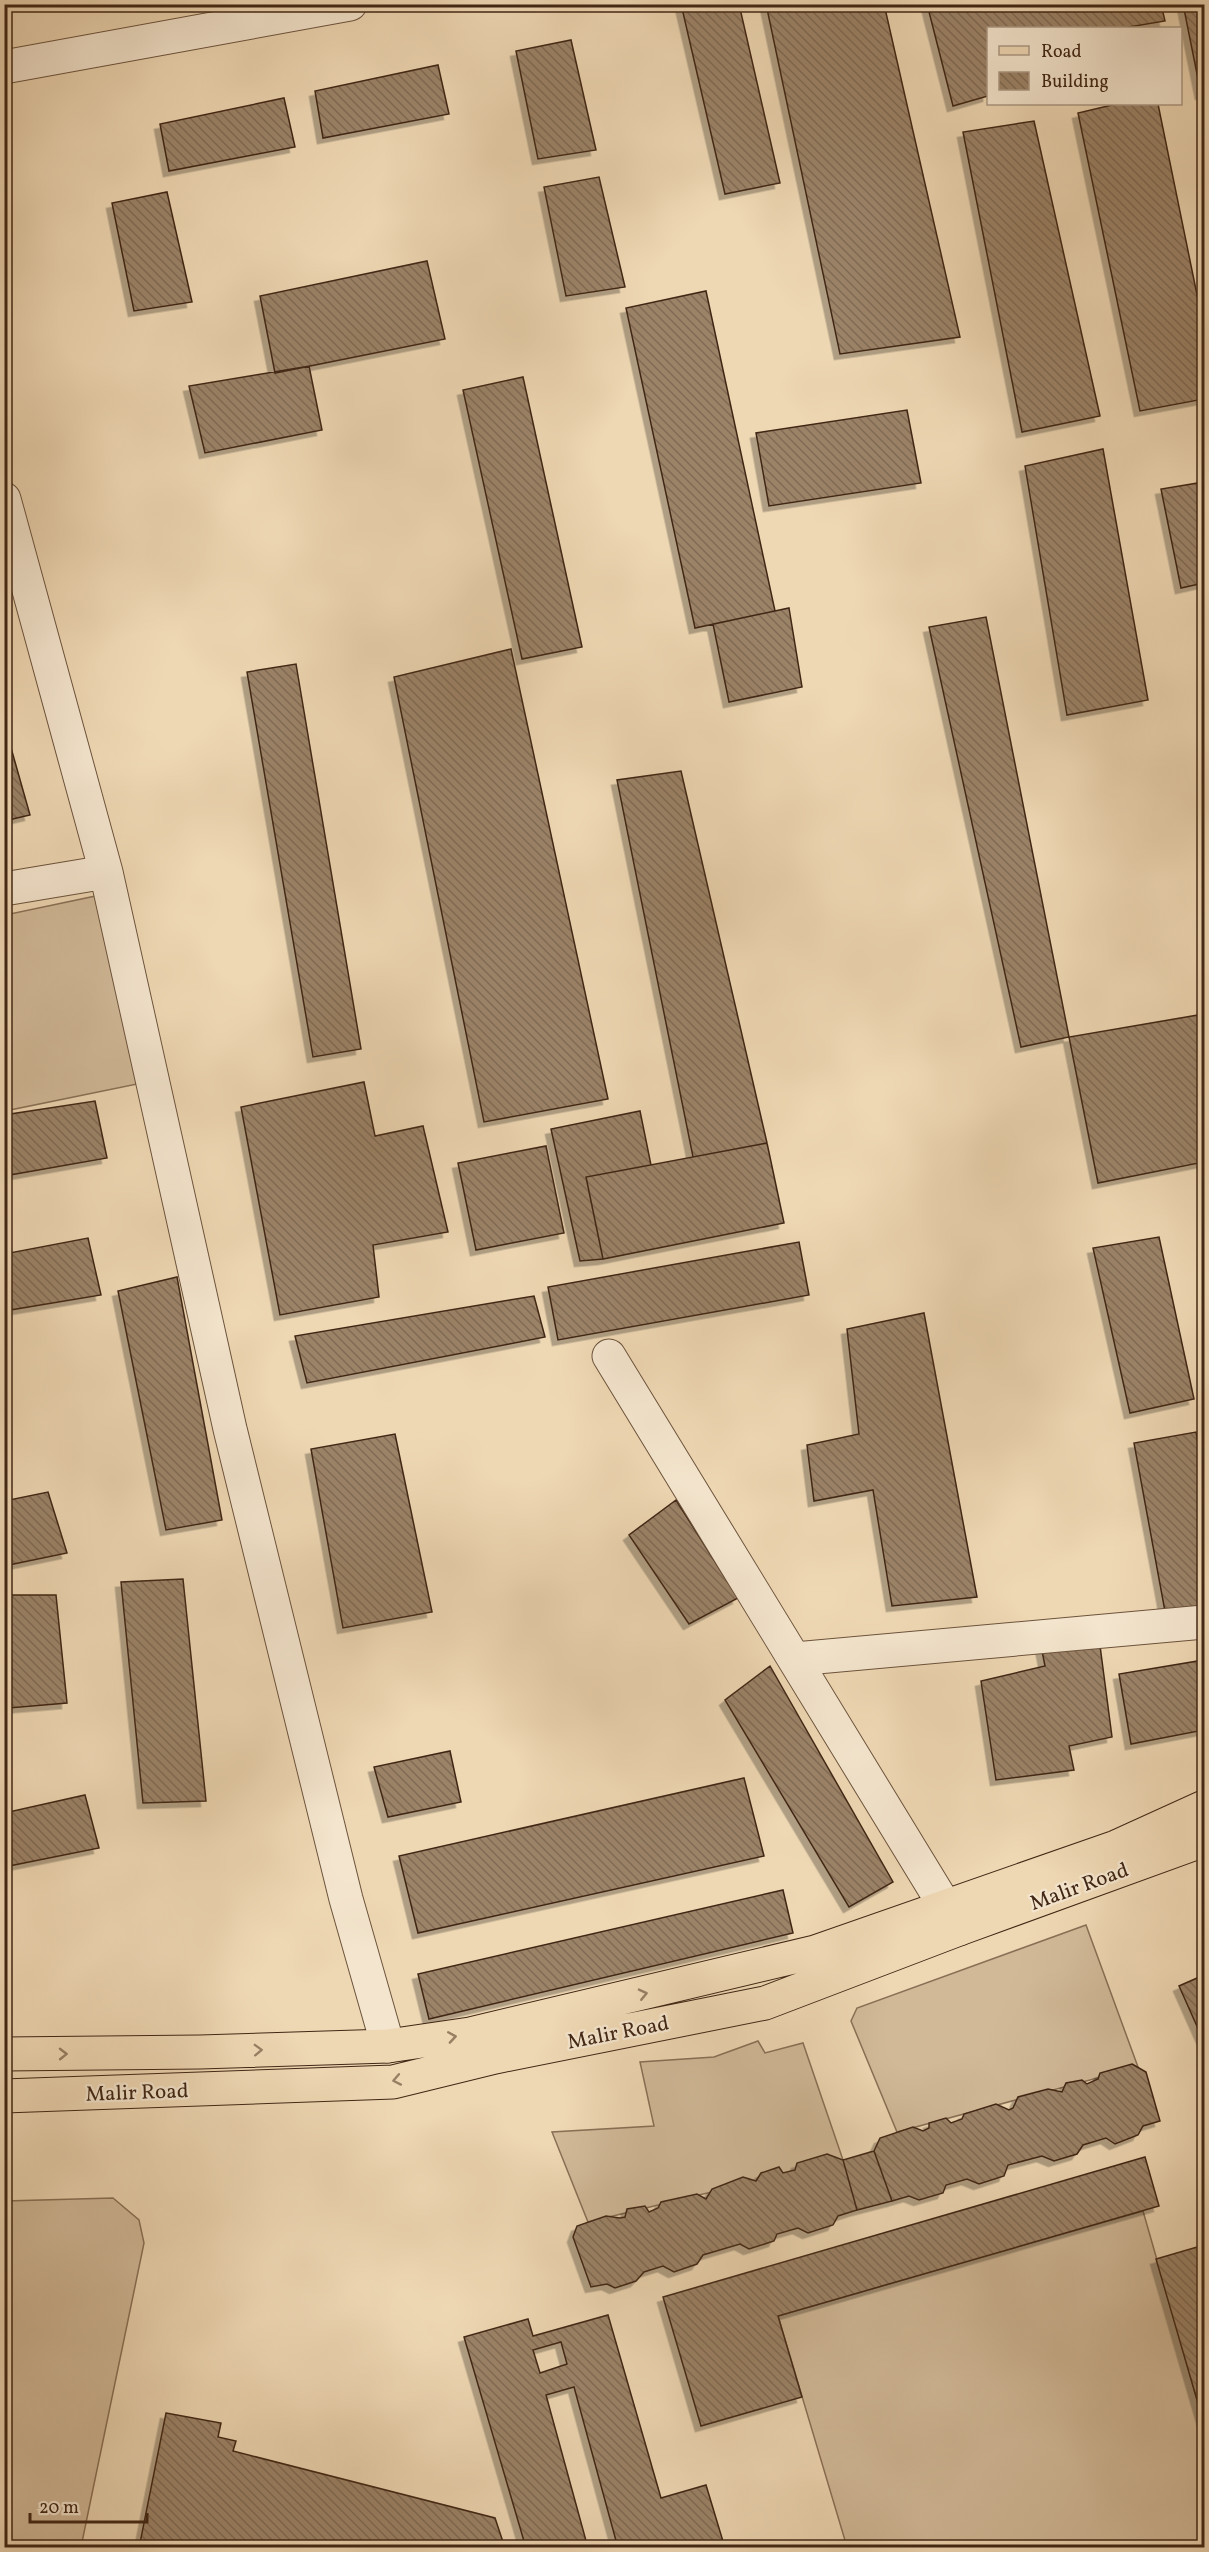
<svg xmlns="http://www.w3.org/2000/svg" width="1209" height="2552" font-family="Vollkorn,serif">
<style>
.grass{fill:#d1b998;stroke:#897056;stroke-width:1.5}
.building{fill:url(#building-back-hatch);stroke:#412715;stroke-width:1.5;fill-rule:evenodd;filter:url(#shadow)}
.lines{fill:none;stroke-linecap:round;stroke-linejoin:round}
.minor-casing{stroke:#6c533c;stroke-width:35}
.major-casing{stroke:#412715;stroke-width:35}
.minor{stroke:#f4e5ce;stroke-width:33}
.major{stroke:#eed7b3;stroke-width:33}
.oneway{stroke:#987f64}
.labels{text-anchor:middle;stroke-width:4.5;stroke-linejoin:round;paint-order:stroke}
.street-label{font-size:21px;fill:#412715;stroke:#f4e5ce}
</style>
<defs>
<pattern id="building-back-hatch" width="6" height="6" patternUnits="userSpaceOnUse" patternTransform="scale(1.5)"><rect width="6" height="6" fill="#9b8367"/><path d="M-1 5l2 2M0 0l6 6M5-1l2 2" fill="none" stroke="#806b54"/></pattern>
<filter id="shadow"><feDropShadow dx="-5.5" dy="5.5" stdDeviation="0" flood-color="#0004"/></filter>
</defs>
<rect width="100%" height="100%" fill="#eed7b3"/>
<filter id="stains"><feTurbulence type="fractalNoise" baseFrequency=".00333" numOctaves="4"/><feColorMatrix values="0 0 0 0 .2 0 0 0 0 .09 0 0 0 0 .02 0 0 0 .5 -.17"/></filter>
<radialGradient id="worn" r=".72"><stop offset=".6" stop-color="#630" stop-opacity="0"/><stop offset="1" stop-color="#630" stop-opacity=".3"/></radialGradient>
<path class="grass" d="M110 893 152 1081 5 1111V915Z
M1086 1925 1138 2067 897 2132 851 2021 857 2008Z
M758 2041 765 2053 803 2043 843 2160 588 2222 552 2132 654 2126 640 2062 714 2057Z
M113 2198 139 2220 144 2243 81 2547H5V2201Z
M1143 2211 1204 2424V2547H847L778 2316Z"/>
<path class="building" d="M681 4H739L780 183 725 194Z
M766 4H884L960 337 840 354Z
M927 4H1161L1165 21 1123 28H988V96L953 106Z
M1183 4H1204V93L1201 94Z
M571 40 596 150 538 159 516 51Z
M438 65 449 114 323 138 315 91Z
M284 98 295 147 169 171 160 124Z
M1116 104H1158L1204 329V399L1140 411 1078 113Z
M1034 121 1100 416 1022 432 963 132Z
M599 177 625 287 566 296 544 187Z
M167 192 192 302 134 311 112 203Z
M427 261 445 339 275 373 260 296Z
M706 291 775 611 695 628 626 308Z
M309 366 322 430 205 453 189 386Z
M523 377 582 647 522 659 463 390Z
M907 410 921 483 769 506 756 433Z
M1103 449 1148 700 1067 715 1025 466Z
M1204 482V583L1181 588 1161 489Z
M789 608 802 687 729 702 713 624Z
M986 617 1069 1037 1021 1047 929 627Z
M511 649 608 1099 484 1122 394 677Z
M296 664 361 1049 313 1057 247 672Z
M4 723 30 815 4 821Z
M681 771 767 1143 693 1157 617 780Z
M1204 1014V1162L1098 1183 1069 1037Z
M364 1082 375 1136 423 1126 448 1232 373 1245 379 1297 280 1315 241 1107Z
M95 1101 107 1158 4 1176V1115Z
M640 1111 651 1165 586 1177 603 1259 580 1261 551 1129Z
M767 1143 784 1223 603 1259 586 1177Z
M546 1146 564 1233 476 1250 458 1163Z
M1159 1237 1194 1399 1130 1413 1093 1248Z
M88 1238 101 1295 4 1311V1254Z
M799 1242 809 1295 558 1340 548 1287Z
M177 1277 222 1520 166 1530 118 1291Z
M534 1296 545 1337 307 1383 295 1336Z
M924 1313 977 1597 892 1606 873 1490 814 1501 807 1445 859 1434 847 1329Z
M1196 1432 1204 1482V1612L1166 1617 1134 1443Z
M395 1434 432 1612 343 1628 311 1449Z
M48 1492 67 1553 4 1566V1501Z
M676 1500 738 1598 689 1624 629 1535Z
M183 1579 206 1801 143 1803 121 1582Z
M4 1595H56L67 1703 9 1708 4 1668Z
M1099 1638 1112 1737 1069 1746 1074 1770 996 1780 981 1681 1045 1666 1041 1646Z
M1204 1660V1730L1131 1744 1119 1674Z
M770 1666 893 1882 849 1907 725 1700Z
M450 1751 461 1802 388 1817 374 1767Z
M744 1778 764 1856 418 1933 399 1856Z
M85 1795 99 1848 4 1867V1813Z
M783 1890 793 1933 429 2019 418 1974Z
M1204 1975V2042L1179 1986Z
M1132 2064 1146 2072 1160 2121 1143 2126 1138 2135 1115 2144 1106 2138 1083 2145 1077 2154 1054 2161 1042 2156 1008 2165 1004 2176 979 2184 967 2179 946 2185 943 2193 919 2200 909 2196 892 2201 874 2151 880 2138 913 2127 923 2131 929 2128V2123L946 2118 951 2123 962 2119 964 2114 996 2104 1009 2110 1013 2108 1018 2097 1048 2089 1062 2092 1066 2083 1082 2080 1087 2084 1098 2079 1100 2073Z
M874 2151 892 2201 857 2210 843 2160Z
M827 2154 843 2160 857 2210 838 2216 833 2225 808 2233 798 2228 777 2234 774 2241 749 2249 740 2244 703 2255 697 2264 674 2272 663 2266 644 2272 636 2281 615 2288 607 2284 591 2287 573 2237 577 2226 606 2216 620 2218 625 2217 627 2209 645 2206 649 2212 658 2208 661 2202 697 2194 706 2199 712 2189 743 2177 756 2181 761 2173 779 2167 783 2173 795 2170 797 2163Z
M1145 2157 1159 2206 778 2316 802 2397 701 2426 663 2297Z
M1204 2245V2424L1156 2259Z
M608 2315 661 2498 706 2485 725 2548H618L574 2387 546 2395 588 2548H526L464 2337 528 2319 533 2336ZM561 2342 567 2364 540 2373 533 2350Z
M166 2413 221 2423 218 2437 236 2441 233 2451 495 2518 505 2548H139Z"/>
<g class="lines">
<defs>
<path id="minor" d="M4 67 350 4
M4 499 106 872 230 1429 346 1899 388 2046
M4 889 106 872
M609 1356 959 1929
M795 1659 1204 1622"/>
<path id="major" d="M4 2054 200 2052 388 2046 470 2034 815 1952 1116 1847 1204 1807
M4 2096 393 2082 495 2057 765 2003 959 1929 1204 1840"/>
</defs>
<use href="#minor" class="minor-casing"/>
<use href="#major" class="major-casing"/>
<use href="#minor" class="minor"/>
<use href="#major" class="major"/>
</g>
<defs><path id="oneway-chevron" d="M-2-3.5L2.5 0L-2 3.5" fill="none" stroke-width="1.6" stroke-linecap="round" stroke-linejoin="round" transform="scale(1.5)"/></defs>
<g class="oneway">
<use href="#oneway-chevron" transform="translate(643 1994) rotate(-13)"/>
<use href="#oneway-chevron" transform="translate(452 2037) rotate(-9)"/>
<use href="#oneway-chevron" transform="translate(258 2050) rotate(-2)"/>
<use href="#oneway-chevron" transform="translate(63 2054) rotate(-1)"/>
<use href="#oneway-chevron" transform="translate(397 2080) rotate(169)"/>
</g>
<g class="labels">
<g class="street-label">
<text transform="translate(1079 1886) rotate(-20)" y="7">Malir Road</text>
<text transform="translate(618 2032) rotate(-11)" y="7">Malir Road</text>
<text transform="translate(137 2092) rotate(-2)" y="7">Malir Road</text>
</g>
</g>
<rect width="1209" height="2552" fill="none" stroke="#eed7b3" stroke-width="24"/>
<rect x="6" y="6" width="1197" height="2540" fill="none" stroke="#412715" stroke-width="3"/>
<rect x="12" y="12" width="1185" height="2528" fill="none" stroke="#412715" stroke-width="1.5"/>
<rect x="987" y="27" width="195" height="78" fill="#f4e5ce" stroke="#ac9984" stroke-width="1.5"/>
<rect x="999" y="46" width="30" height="9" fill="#eed7b3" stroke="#ac9984" stroke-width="1.5"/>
<text x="1041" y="57" font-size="18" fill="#412715">Road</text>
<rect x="999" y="72" width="30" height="18" fill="url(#building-back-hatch)" stroke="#ac9984" stroke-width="1.5"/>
<text x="1041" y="87" font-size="18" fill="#412715">Building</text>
<path d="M30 2513v9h117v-9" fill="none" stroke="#412715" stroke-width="3"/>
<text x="39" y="2513" font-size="18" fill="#412715" stroke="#f4e5ce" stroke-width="4.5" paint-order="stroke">20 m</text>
<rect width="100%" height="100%" filter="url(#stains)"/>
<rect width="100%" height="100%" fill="url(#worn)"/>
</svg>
